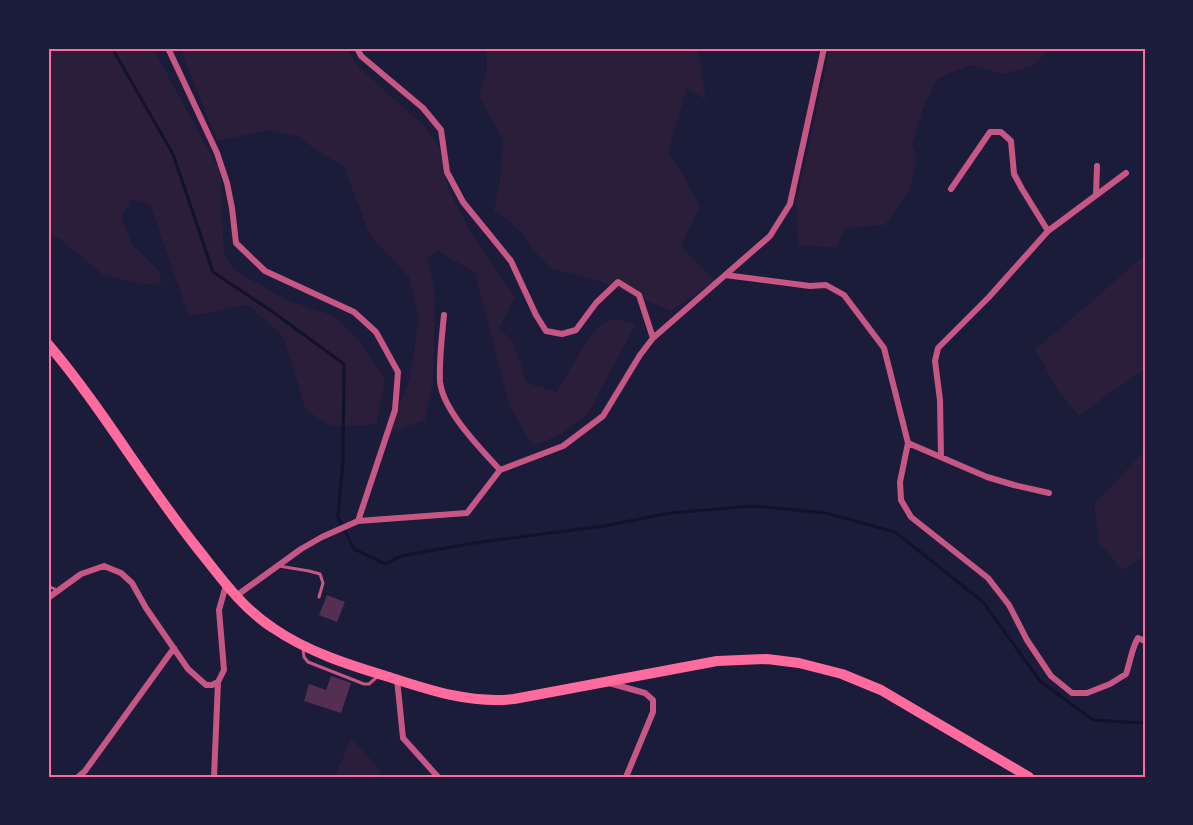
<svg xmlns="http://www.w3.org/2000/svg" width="1193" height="825" font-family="Raleway,sans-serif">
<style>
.green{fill:#2a1e3b}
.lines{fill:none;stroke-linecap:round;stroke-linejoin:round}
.stream{stroke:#12122b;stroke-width:3}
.building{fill:#542f53}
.service{stroke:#c65784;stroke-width:3}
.minor{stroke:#c65784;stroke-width:6}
.primary{stroke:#ff6b9d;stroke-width:10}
.neatline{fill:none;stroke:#ff6b9d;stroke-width:2}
</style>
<rect width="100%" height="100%" fill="#1b1b3a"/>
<path class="green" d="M48 48H153L220 171 224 254 234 270 287 300 334 316 360 342 385 378 377 424 350 426H331L306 410 283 337 249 305 189 316 150 205 131 199 121 218 132 244 159 271 162 283 144 285 102 274 60 239 48 236Z
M180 48H346L359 67 425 127 440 148 448 189 471 233 515 297 499 328 513 341 527 383 557 392C564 379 594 326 605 322 616 317 625 321 636 324L587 415 560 435 533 446 510 407 475 273 438 251 428 258 435 296 433 380 425 420 389 433 410 378 419 318 409 277 369 234 344 166 324 155 296 136 269 130 217 141Z
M487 48H698L706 100 687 88 668 152 679 168 700 206 681 246 715 281 671 311 598 281 552 269 531 248 524 236 505 218 494 211 500 180 503 140 479 97 487 68Z
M830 48H1059L1049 50 1034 65 1004 74 970 65 937 79 923 109 912 145 917 160 909 191 885 225 845 228 837 248 799 245 797 231V201Z
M1145 255V369L1079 415 1059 393 1035 349 1070 320Z
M1145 453V556L1122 570 1099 542 1094 504 1140 456Z
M351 738 381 771 377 777H335Z"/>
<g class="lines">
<path class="stream" d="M112 48 173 154 213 272 270 310 344 364 343 460 338 517 354 549 385 564 401 556 474 543 604 526 670 513 753 506 826 513 895 532 983 602 1040 681 1093 720 1145 723"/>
</g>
<path class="building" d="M327 595 345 602 337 622 319 615Z
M331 676 351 683 341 713 304 701 309 684 326 690Z"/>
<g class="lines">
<path class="service" d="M279 566 309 571 320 574 323 583 319 597
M48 586 57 590
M303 649 304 657 308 662 364 684H369L377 677"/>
<path class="minor" d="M168 48 217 153 227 183 232 208 236 243 265 271 354 312 376 332 398 372 395 410 358 521
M357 48 361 56 423 108 441 130 447 172 463 202 511 261 536 315 546 331 562 334 576 330 596 303 618 282 639 295 653 338
M951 189 990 132H1001L1011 141 1014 174 1022 189 1048 231
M1096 195 1097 166
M725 275 810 286 826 285 844 295 884 348 908 443 900 482 901 500 911 517 988 578 1009 605 1027 640 1051 676 1072 693H1087L1110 684 1126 674C1130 663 1132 647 1138 638L1145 641
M444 315C442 336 439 359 440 381 442 410 481 449 500 470
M908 443 987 477 1014 485 1049 493
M941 457 940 400 935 361 938 348 989 297 1048 231 1126 173
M236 596 301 549 322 537 358 521 467 513 500 470 563 446 603 416 640 355 653 338 770 236 790 204 824 48
M48 598 81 574 104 566 121 573 132 583 146 608 188 669 206 685H212L218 682 224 670 219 610 226 585
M397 679 403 738 438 777
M609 683 645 693 653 700V712L626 777
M78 777 85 771 174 648
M214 777 218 682"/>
<path class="primary" d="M48 344C103 409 145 483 198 549 221 578 242 608 273 628 308 652 349 665 389 677 429 690 471 704 514 699L717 661 767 659 799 663 842 674 881 690 1029 777"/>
</g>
<rect width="1193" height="825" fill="none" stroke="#1b1b3a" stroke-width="99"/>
<rect x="50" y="50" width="1094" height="726" class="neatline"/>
</svg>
